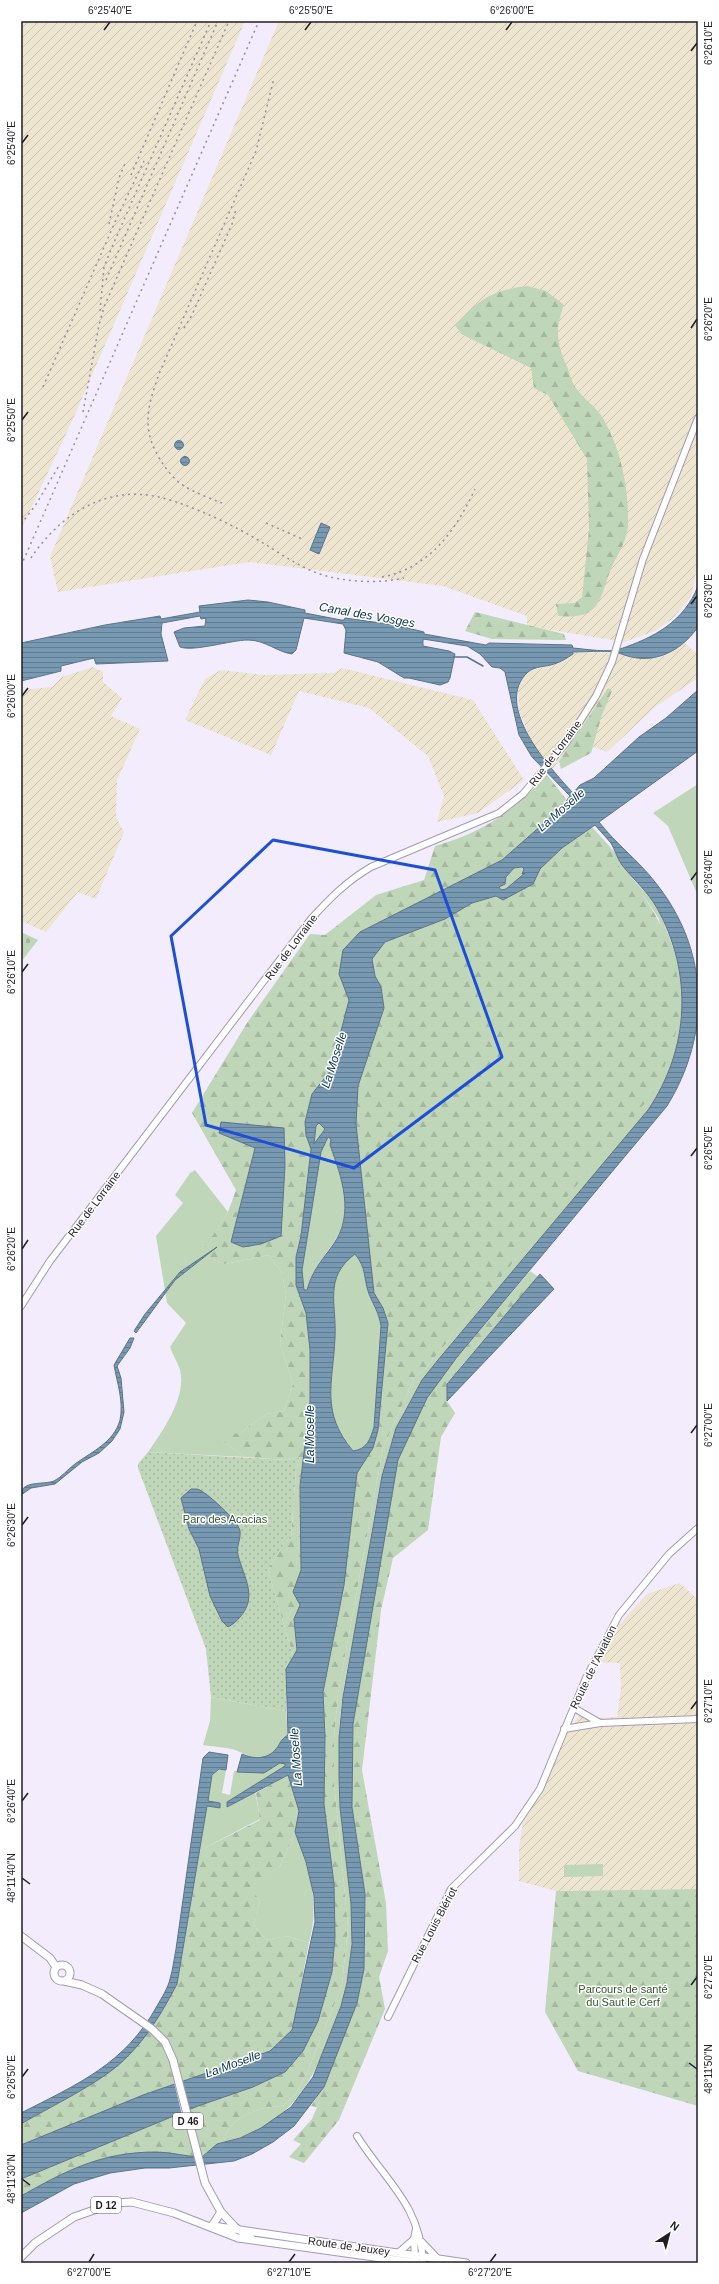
<svg xmlns="http://www.w3.org/2000/svg" width="719" height="2284" font-family="Helvetica,sans-serif">
<style>
.industrial{fill:url(#industrial-furrows)}
.green{fill:#bfd6b9}
.forest{fill:url(#forest-firs);fill-rule:evenodd}
.cemetery{fill:url(#cemetery-stones)}
.park{fill:url(#park-dots)}
.water{fill:url(#water-rules);stroke:#5d7488;fill-rule:evenodd}
.pier{fill:#f2ecfc}
.lines{fill:none;stroke-linecap:round;stroke-linejoin:round}
.stream{stroke:#5d7488;stroke-width:1.5}
.secondary-casing{stroke:#a39ab2;stroke-width:8}
.primary-casing{stroke:#a39ab2;stroke-width:9}
.secondary{stroke:#fff;stroke-width:6}
.primary{stroke:#fff;stroke-width:7}
.rail{stroke:#938e9b;stroke-width:1.5;stroke-dasharray:2 4;stroke-linecap:butt}
.marked{fill:none;stroke:#1d4ed8;stroke-width:3;stroke-linejoin:round}
.ticks{fill:none;stroke:#201d26;stroke-width:1.5}
.labels{text-anchor:middle;stroke-width:3;stroke-linejoin:round;paint-order:stroke}
.shield{fill:#fff;stroke:#636167;stroke-width:1}
.shield-label{font-size:10px;font-weight:bold;fill:#201d26}
.street-label{font-size:11px;fill:#201d26;stroke:#fff}
.park-label{font-size:11px;fill:#33572a;stroke:#fff}
.water-label{font-size:12px;font-style:italic;fill:#06334d;stroke:#fff}
.neatline{fill:none;stroke:#201d26;stroke-width:1.5}
.ticks-label{font-size:10px;text-anchor:middle;fill:#201d26}
</style>
<defs>
<pattern id="industrial-furrows" width="10" height="10" patternUnits="userSpaceOnUse"><rect width="10" height="10" fill="#ede5cf"/><path d="M-1 1l2-2M0 10L10 0M9 11l2-2" fill="none" stroke="#cbc4b2"/></pattern>
<pattern id="forest-firs" width="22" height="20" patternUnits="userSpaceOnUse"><rect width="22" height="20" fill="#bfd6b9"/><path d="M5 1l3.5 6h-7zM16 11l3.5 6h-7z" fill="#a4b79f"/></pattern>
<pattern id="cemetery-stones" width="16" height="16" patternUnits="userSpaceOnUse"><rect width="16" height="16" fill="#bfd6b9"/><path d="M2 7V4a2 2 0 0 1 4 0v3zM10 15v-3a2 2 0 0 1 4 0v3z" fill="#a4b79f"/></pattern>
<pattern id="park-dots" width="8" height="8" patternUnits="userSpaceOnUse"><rect width="8" height="8" fill="#bfd6b9"/><path d="M2 2h.1M6 6h.1" fill="none" stroke="#a4b79f" stroke-width="1.8" stroke-linecap="round"/></pattern>
<pattern id="water-rules" width="6" height="5" patternUnits="userSpaceOnUse"><rect width="6" height="5" fill="#7799b2"/><path d="M0 2.5h6" fill="none" stroke="#617c91"/></pattern>
</defs>
<rect width="100%" height="100%" fill="#f2ecfc"/>
<path class="industrial" d="M21 21H245L73 419 21 530Z
M279 21H698V563L691 597 672 619 655 631 624 642 527 626V616L443 586 249 562 58 592 50 557Z
M684 643 698 654V678L655 707 607 752 593 747 602 715 611 691 552 770 532 743 519 711 518 689 523 677 530 671 553 665 573 652 620 653V654L628 657 659 658 669 654Z
M93 667 103 672V682L122 698 111 716 140 729 117 780 116 817 124 832 96 899 78 892 46 932 21 921V690L52 687 62 677Z
M342 668 473 700 524 780 478 813 437 822 444 796 428 756 369 708 299 691 271 755 185 720 205 679 221 670 265 675 334 673Z
M680 1583 698 1600V1889L556 1891 519 1881V1848L523 1823 547 1778 567 1733 582 1711 600 1718 617 1717 621 1689 620 1663 595 1662 617 1622 620 1624 647 1594Z"/>
<path class="green" d="M698 784V896L668 826 653 813Z
M610 847C618 856 625 868 633 879 640 888 650 896 656 906 660 913 663 921 666 929 693 989 685 1056 648 1110L438 1360C422 1381 405 1405 396 1430 376 1483 371 1542 361 1598 353 1644 340 1691 339 1738 339 1752 341 1767 342 1781 346 1844 359 1920 347 1982 344 2002 335 2020 328 2039 308 2094 282 2127 224 2142 227 2117 261 2106 283 2106L296 2094 308 2070 342 1985 348 1927 334 1782V1738L338 1694 383 1448 415 1377 424 1370 653 1092 677 1028 659 919 645 898 612 860 614 857Z
M522 867 526 873 506 889 501 890 499 887 514 868Z
M319 1123 325 1129 314 1144 316 1126Z
M328 1137 331 1139 330 1145C342 1178 355 1214 332 1245 321 1260 312 1271 307 1290L303 1291 302 1270 321 1152Z
M195 1170 228 1212 201 1255 225 1264 269 1255 282 1273 286 1294 280 1344 293 1384 284 1411 266 1414 240 1433 223 1441 245 1457 148 1452C162 1432 187 1397 180 1370 178 1363 173 1355 170 1347L186 1323 167 1303 156 1236 183 1203 175 1195 190 1173Z
M355 1254C367 1269 363 1278 369 1294 374 1306 379 1313 381 1326L374 1427C370 1440 367 1449 353 1451 319 1412 333 1383 335 1338 337 1304 323 1278 355 1254Z
M211 1697 286 1711 288 1735C279 1741 282 1743 276 1749 265 1762 252 1758 240 1752 230 1747 214 1747 203 1745L210 1721Z
M283 1762 285 1766 254 1785 227 1807 255 1791 260 1819 199 1851 207 1806 219 1808 220 1803 208 1801C210 1788 208 1767 226 1770L222 1793 230 1795 234 1771 264 1773Z
M295 1832C310 1872 320 1901 309 1943L287 1936 266 1940 253 1924 260 1901 251 1890 280 1866Z
M603 1864V1876L564 1877V1865Z"/>
<path class="forest" d="M527 286 546 291 564 305C554 332 557 344 568 369 570 375 572 383 576 388 584 400 598 408 604 420 622 452 629 491 628 526 627 543 614 559 609 574 598 607 596 619 558 616L556 604 575 603 582 597 589 529 587 459 548 395 534 388 531 368 461 334 455 325C481 298 490 291 527 286Z
M475 612 564 634 566 640 492 639 465 631Z
M608 688 612 691 602 715 591 753 561 769 559 761Z
M547 775 566 799 560 809 502 860 360 932 343 950 339 974 349 1000 331 1070 312 1094 306 1135 311 1149 301 1236 296 1257V1285L306 1313 310 1350V1402L300 1486 301 1570 293 1592 300 1605 294 1619 297 1650 293 1656 268 1570 286 1541 291 1539 296 1469 300 1457 287 1460 245 1457 223 1441 225 1435 240 1433 266 1414 284 1411 293 1384 280 1344 286 1294 282 1273 269 1255 225 1264 200 1255 228 1212 236 1190 192 1113 247 1023 310 934 325 935 376 895 424 880 435 846C485 831 511 813 547 775ZM284 1128 285 1166 281 1236 231 1242 255 1147Z
M592 827 610 847 614 857 613 860C652 899 683 953 679 1011 678 1038 664 1068 654 1092L424 1370 415 1377 383 1448 338 1694 334 1738V1782L348 1927 342 1985 308 2070 296 2094 283 2106C261 2106 227 2117 224 2142L217 2144 202 2157C187 2157 172 2152 156 2152 102 2152 66 2170 21 2196V2179L198 2106 253 2087 285 2072 303 2051 332 1972 335 1937 334 1884 324 1804 325 1737 323 1692 344 1585 357 1473 373 1448 378 1430 388 1323 383 1308 374 1293 356 1124 358 1086 384 1008 381 987 375 976 372 959 385 942 445 919 472 903 533 884 540 869 562 848Z
M530 1271 538 1277 447 1383V1401L455 1413 441 1437 428 1530 393 1558 381 1610 362 1770 386 1903 388 1951 379 1977 385 2009 339 2120 304 2163 289 2157 301 2144 293 2140 312 2119 317 2107 311 2106 323 2088 357 2003 364 1969 365 1894 352 1807 353 1724 398 1460 427 1398 457 1357Z
M288 1775 299 1811 295 1832 280 1866 252 1890 260 1901 253 1924 266 1940 287 1936 309 1943 292 2030 270 2051 143 2095 21 2145V2124L105 2074 124 2060 177 1984 199 1851 260 1820 256 1793Z
M698 1889V2106L578 2071 545 2012 556 1891Z"/>
<path class="cemetery" d="M21 932 38 940 21 962Z"/>
<path class="park" d="M148 1452 287 1460 300 1457 296 1469 291 1539 286 1541 268 1570 293 1656 286 1669V1711L211 1697 206 1649 138 1468V1464Z"/>
<path class="water" d="M174.5 445a4.5 4.5 0 1 1 9 0a4.5 4.5 0 1 1-9 0Z
M180.5 461a4.5 4.5 0 1 1 9 0a4.5 4.5 0 1 1-9 0Z
M321 523 330 527 319 554 310 550Z
M698 586V627C678 655 649 666 619 653 613 650 582 652 573 652V654C567 658 561 662 554 664 546 667 535 666 528 672 492 705 550 768 573 793L580 785 594 778 639 737 666 718 698 690V751L599 822C616 844 638 860 655 882 709 949 712 1033 667 1106L457 1357 427 1398 398 1460 353 1724 352 1807 365 1894 364 1969 357 2003 324 2087 294 2126 273 2142 252 2154 234 2161 169 2168H145L110 2173 74 2184 21 2213V2196C67 2170 102 2152 156 2152 172 2152 187 2157 202 2157L217 2144 240 2138 261 2128 291 2107 313 2077 341 2006 347 1983 352 1944 351 1904 340 1807 339 1777V1738L343 1697 382 1476 396 1428 422 1380 438 1360 648 1110C690 1048 693 973 657 908 648 892 633 879 622 865 617 858 615 850 611 843 606 837 600 831 595 825L562 848 540 869 533 884 503 900 496 896 472 903 445 919 385 942 372 959 375 976 381 987 384 1008 358 1086 356 1124 374 1293 383 1308 388 1323 378 1430 373 1448 357 1473 344 1585 323 1692 325 1737 324 1804 334 1884 335 1937 332 1972 318 2021 303 2051 285 2072 253 2087 198 2106 21 2179V2145L143 2095 270 2051 292 2030 315 1922 314 1896 306 1862 295 1832 299 1811 288 1775 227 1807V1802L285 1766V1764L280 1763 264 1773 237 1772 242 1754C253 1759 267 1760 276 1749 281 1743 279 1741 288 1735L286 1669 297 1650 294 1619 300 1605 293 1592 301 1570 300 1486 310 1402V1350L306 1313 296 1285V1257L301 1236 311 1149 306 1135 305 1122 312 1094 331 1070 349 1000 339 974 343 950 360 932 502 860 560 809 570 796 532 757 519 735 505 672 500 668 492 667 480 654 467 646 423 639V646L449 651 455 654 450 678 448 682 440 685 409 678H404L378 662 344 653 346 630 343 624 304 618 296 650 292 654C277 652 265 640 248 640 231 640 194 652 180 647L174 632 184 628 205 626 206 618 201 619 200 616 162 623 161 634 168 661 96 664 94 658 61 666V671L21 681V643L105 625 160 616 161 619 200 612 199 606 248 600 268 602 305 610V613L341 620H344L345 618 395 625 424 632V634L486 645 489 643 572 645 573 648C585 649 609 653 620 649 653 638 684 622 698 586ZM522 867 524 869 522 874 525 873 506 889 501 890 499 887 505 884 506 877 514 868ZM319 1123 325 1129 314 1144 316 1126ZM328 1137 331 1139 330 1145C342 1178 355 1214 333 1245 322 1260 312 1271 307 1290H304L302 1270 321 1152ZM355 1254C367 1269 363 1277 369 1294 374 1306 379 1313 381 1326L374 1427C370 1440 367 1449 353 1451 320 1412 333 1383 335 1338 337 1304 323 1278 355 1254Z
M221 1122 284 1128 285 1166 281 1236 261 1244 243 1247 231 1242 255 1148 219 1133Z
M217 1247 175 1280 136 1333 134 1331 145 1314 180 1272Z
M540 1274 554 1289 447 1401V1384Z
M130 1338H134L130 1348 117 1366 121 1378 124 1412 120 1429 112 1441 99 1453 82 1462 55 1484 31 1488 21 1495C21 1480 44 1485 54 1481 62 1477 68 1469 75 1464 93 1451 114 1442 120 1420 124 1401 117 1383 114 1365Z
M191 1489C191 1489 197 1489 197 1489 206 1491 239 1522 240 1531 241 1539 236 1547 238 1555 244 1578 258 1597 240 1617 236 1622 233 1624 228 1627L222 1621 210 1596 199 1549 189 1529 181 1498Z
M209 1752 228 1755 226 1770 219 1769 212 1775 208 1801 220 1803V1808L207 1806 177 1984C163 2011 147 2038 125 2059 101 2083 51 2106 21 2124V2113C78 2084 125 2064 157 2006 162 1997 168 1988 170 1979 173 1969 174 1959 176 1949L203 1758Z"/>
<path class="pier" d="M182 2080 190 2111 182 2115 174 2082Z"/>
<g class="lines">
<path class="stream" d="M453 657H467L483 666"/>
<defs>
<path id="secondary" d="M21 1306 50 1261 311 919C330 898 347 881 371 867L499 813 523 794 566 743 596 696 612 662 643 559 698 418
M574 1708 600 1723
M564 1729 600 1723 698 1719
M388 2017 451 1889 515 1826 540 1789 586 1678 619 1615 669 1554 698 1528
M357 2136C386 2182 420 2204 423 2263
M422 2242 439 2260
M398 2253 414 2239
M415 2259 414 2239 416 2229"/>
<path id="primary" d="M21 1936 50 1958 56 1967
M54 1973a8 8 0 1 1 16 0a8 8 0 1 1-16 0Z
M64 1981 82 1985 102 1994 152 2029 165 2042 173 2060 205 2183 221 2212 235 2227 252 2239
M212 2226 221 2212
M213 2226 466 2263
M21 2257 35 2243 74 2217 114 2203 132 2202 174 2213 238 2238 417 2263"/>
</defs>
<use href="#secondary" class="secondary-casing"/>
<use href="#primary" class="primary-casing"/>
<use href="#secondary" class="secondary"/>
<use href="#primary" class="primary"/>
<path class="rail" d="M131 175 197 21
M109 224 119 178 126 161
M106 280 218 21
M100 311 104 267 112 247 211 21
M184 328 192 315 232 224 236 209
M43 387 115 222 144 161
M83 412 99 325 104 307 229 21
M222 503C209 498 193 492 181 484 173 478 166 469 161 461 141 429 147 408 159 374L256 151 274 78
M266 523 302 539
M21 524 35 506 60 464
M31 558C56 520 98 489 147 495 176 498 225 521 251 536 273 548 293 564 317 573 341 582 379 584 404 578
M21 566 259 21
M382 577C430 568 456 530 475 489"/>
</g>
<path class="marked" d="M273 840 435 870 502 1057 354 1168 206 1125 171 936Z"/>
<path class="ticks" d="M104 30 110 22M305 30 311 22M506 30 512 22M691 51 697 43M22 143 28 135M691 328 697 319M22 420 28 412M691 604 697 596M22 696 28 688M691 880 697 872M22 972 28 964M691 1156 697 1148M22 1249 28 1240M691 1433 697 1425M22 1525 28 1517M691 1709 697 1701M22 1801 28 1793M22 1878 30 1884M691 1985 697 1977M689 2063 697 2069M22 2077 28 2069M22 2179 30 2185M89 2262 94 2254M289 2262 295 2254M490 2262 496 2254"/>
<g class="labels">
<g class="shield">
<rect x="173" y="2113" width="30" height="16" rx="3"/>
<rect x="91" y="2197" width="30" height="16" rx="3"/>
</g>
<g class="shield-label">
<text x="188" y="2125">D 46</text>
<text x="106" y="2209">D 12</text>
</g>
<g class="street-label">
<text transform="translate(555 753) rotate(-53)" y="4">Rue de Lorraine</text>
<text transform="translate(291 947) rotate(-53)" y="4">Rue de Lorraine</text>
<text transform="translate(94 1204) rotate(-53)" y="4">Rue de Lorraine</text>
<text transform="translate(593 1667) rotate(-64)" y="4">Route de l'Aviation</text>
<text transform="translate(434 1925) rotate(-62)" y="4">Rue Louis Blériot</text>
<text transform="translate(349 2246) rotate(8)" y="4">Route de Jeuxey</text>
</g>
<g class="park-label">
<text x="225" y="1523">Parc des Acacias</text>
<text x="623" y="1993">Parcours de santé<tspan x="623" dy="13">du Saut le Cerf</tspan></text>
</g>
<g class="water-label">
<text transform="translate(367 615) rotate(10)" y="4">Canal des Vosges</text>
<text transform="translate(561 810) rotate(-41)" y="4">La Moselle</text>
<text transform="translate(334 1060) rotate(-72)" y="4">La Moselle</text>
<text transform="translate(310 1434) rotate(-90)" y="4">La Moselle</text>
<text transform="translate(296 1757) rotate(-94)" y="4">La Moselle</text>
<text transform="translate(233 2064) rotate(-20)" y="4">La Moselle</text>
</g>
</g>
<rect width="719" height="2284" fill="none" stroke="#ffffff" stroke-width="44"/>
<g transform="translate(669 2234) rotate(36)" stroke="#ffffff" stroke-width="3" paint-order="stroke">
<path d="M0-3L7 15L0 10L-7 15Z" fill="#201d26"/>
<text y="-6" font-size="11" font-weight="bold" text-anchor="middle" fill="#201d26">N</text>
</g>
<rect x="22" y="22" width="675" height="2240" class="neatline"/>
<g class="ticks-label">
<text x="110" y="14">6°25'40"E</text>
<text x="311" y="14">6°25'50"E</text>
<text x="512" y="14">6°26'00"E</text>
<text transform="translate(708 43) rotate(-90)" y="4">6°26'10"E</text>
<text transform="translate(11 143) rotate(-90)" y="4">6°25'40"E</text>
<text transform="translate(708 319) rotate(-90)" y="4">6°26'20"E</text>
<text transform="translate(11 420) rotate(-90)" y="4">6°25'50"E</text>
<text transform="translate(708 596) rotate(-90)" y="4">6°26'30"E</text>
<text transform="translate(11 696) rotate(-90)" y="4">6°26'00"E</text>
<text transform="translate(708 872) rotate(-90)" y="4">6°26'40"E</text>
<text transform="translate(11 972) rotate(-90)" y="4">6°26'10"E</text>
<text transform="translate(708 1148) rotate(-90)" y="4">6°26'50"E</text>
<text transform="translate(11 1249) rotate(-90)" y="4">6°26'20"E</text>
<text transform="translate(708 1425) rotate(-90)" y="4">6°27'00"E</text>
<text transform="translate(11 1525) rotate(-90)" y="4">6°26'30"E</text>
<text transform="translate(708 1701) rotate(-90)" y="4">6°27'10"E</text>
<text transform="translate(11 1801) rotate(-90)" y="4">6°26'40"E</text>
<text transform="translate(11 1878) rotate(-90)" y="4">48°11'40"N</text>
<text transform="translate(708 1977) rotate(-90)" y="4">6°27'20"E</text>
<text transform="translate(708 2069) rotate(-90)" y="4">48°11'50"N</text>
<text transform="translate(11 2077) rotate(-90)" y="4">6°26'50"E</text>
<text transform="translate(11 2179) rotate(-90)" y="4">48°11'30"N</text>
<text x="89" y="2276">6°27'00"E</text>
<text x="289" y="2276">6°27'10"E</text>
<text x="490" y="2276">6°27'20"E</text>
</g>
</svg>
